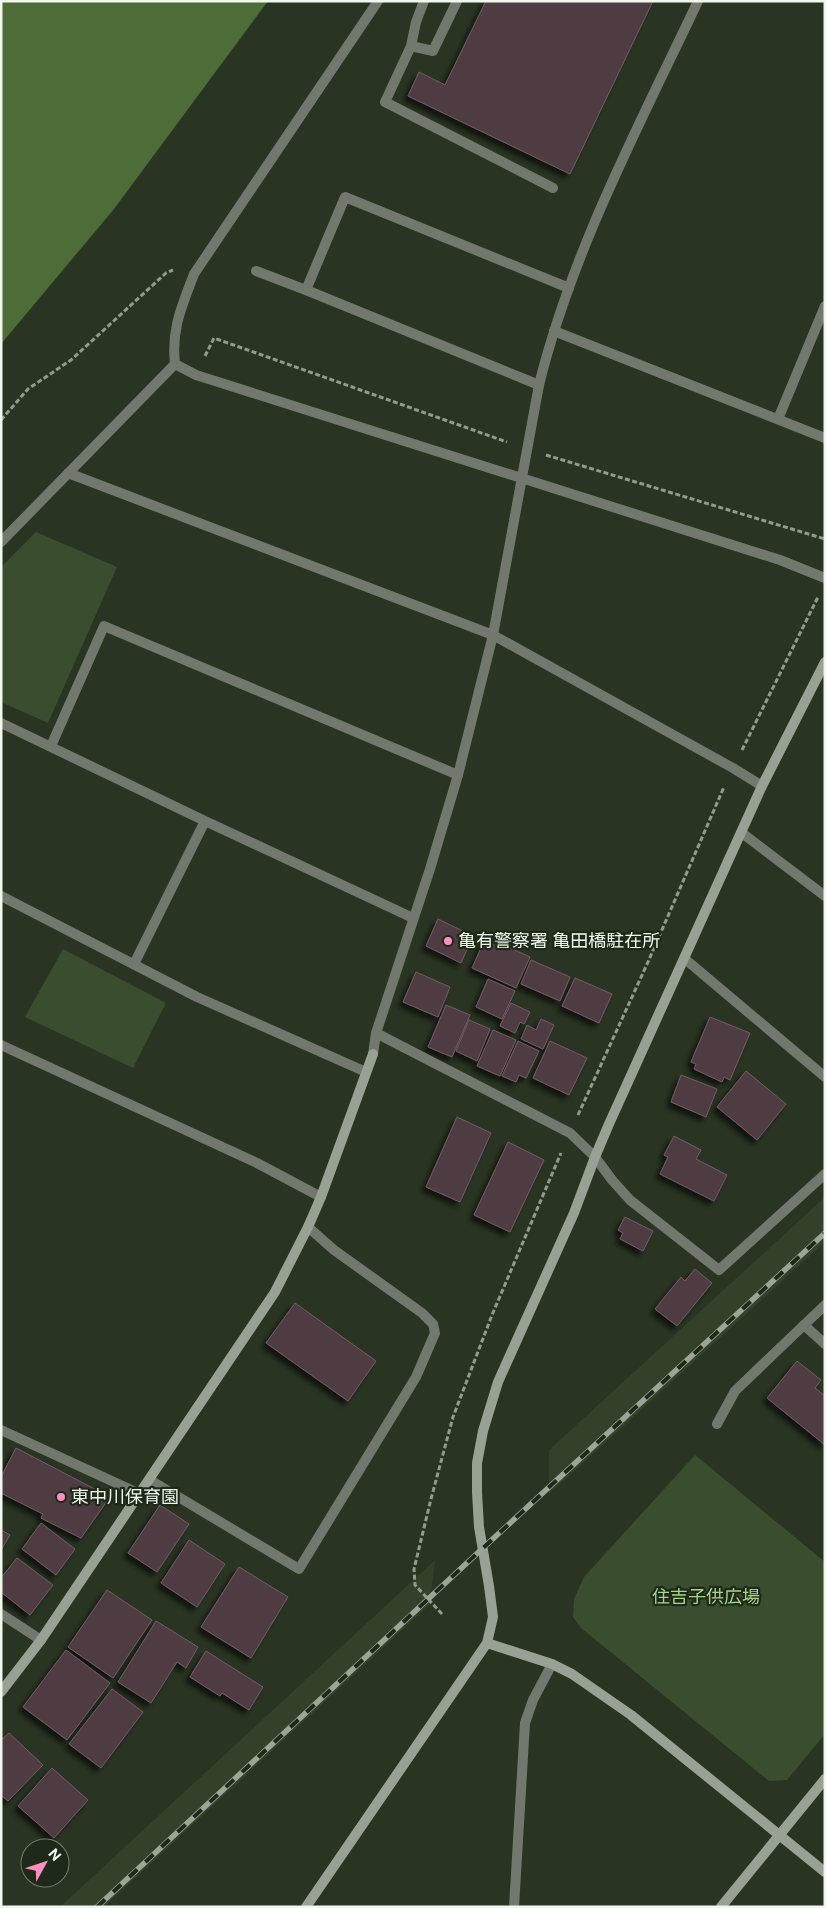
<svg xmlns="http://www.w3.org/2000/svg" width="826" height="1908" font-family="'Public Sans','Noto Sans JP',sans-serif">
<style>
.built{fill:#33412a}
.green{fill:#3a4d2e}
.water{fill:#4d6c38}
.building{fill:#4f3a43;stroke:#735c66;filter:url(#shadow)}
.lines{fill:none;stroke-linecap:round;stroke-linejoin:round}
.path{stroke:#929b8c;stroke-width:3;stroke-dasharray:5 2.5;stroke-linecap:butt}
.lane{stroke:#73786f;stroke-width:10}
.street{stroke:#73786f;stroke-width:10}
.secondary{stroke:#98a193;stroke-width:10}
.rail-casing{stroke:#9ca597;stroke-width:5.5}
.rail{stroke:#1f2919;stroke-width:4;stroke-dasharray:11;stroke-linecap:butt}
.poi-dot{fill:#fc8fc2;stroke:#1f2919;stroke-width:2}
.labels{text-anchor:middle;stroke-width:4.5;stroke-linejoin:round;paint-order:stroke}
.poi-label{font-size:18px;fill:#f0f7ec;stroke:#1f2919;text-anchor:start}
.park-label{font-size:18px;fill:#a5d587;stroke:#1f2919}
</style>
<defs>
<filter id="shadow"><feDropShadow dx="-4.5" dy="4.5" stdDeviation="2.5" flood-color="#0009"/></filter>
</defs>
<rect width="100%" height="100%" fill="#293422"/>
<path class="built" d="M825 1197V1242L549 1494V1450Z
M435 1560 430 1604 104 1907H60Z"/>
<path class="green" d="M36 532 117 567 48 723 1 702V567Z
M63 949 166 1003 133 1068 25 1017Z
M695 1455 825 1562V1734L787 1780 769 1781 581 1628 573 1617 574 1599 584 1577Z"/>
<path class="water" d="M1 1H268L114 209 1 344Z"/>
<path class="building" d="M486 1H653L570 174 408 96 419 72 445 85Z
M438 919 473 936 461 963 426 946Z
M486 937 530 957 516 988 472 968Z
M531 960 570 977 560 1001 521 984Z
M416 972 450 987 438 1017 403 1002Z
M575 978 612 994 599 1023 562 1006Z
M488 979 515 991 502 1019 476 1007Z
M511 1003 530 1012 524 1024 520 1022 515 1033 500 1026Z
M446 1005 470 1015 452 1057 428 1047Z
M710 1017 750 1033 730 1080 724 1077 722 1082 694 1069 696 1064 691 1062Z
M541 1019 554 1025 543 1049 521 1039 527 1025 536 1030Z
M469 1020 490 1029 477 1061 456 1051Z
M493 1030 516 1040 500 1076 477 1066Z
M518 1041 539 1051 526 1078 519 1075 516 1082 502 1076Z
M550 1041 587 1058 569 1095 533 1078Z
M746 1071 786 1104 757 1140 717 1107Z
M681 1075 717 1089 706 1117 671 1102Z
M457 1117 491 1133 460 1202 426 1187Z
M674 1136 701 1150 696 1159 727 1175 714 1201 660 1174 668 1157 664 1155Z
M508 1142 544 1160 510 1232 474 1215Z
M625 1217 653 1231 643 1251 620 1239 623 1233 618 1230Z
M695 1269 712 1283 677 1326 655 1309 681 1277 685 1281Z
M295 1303 376 1361 348 1401 266 1343Z
M797 1361 821 1380 815 1388 825 1396V1445L767 1398Z
M16 1448 110 1497 81 1538 41 1518 43 1514 1 1493V1477Z
M160 1505 189 1524 157 1572 128 1553Z
M41 1523 75 1549 56 1575 22 1549Z
M1 1530 10 1535 1 1550Z
M189 1540 225 1564 197 1607 161 1583Z
M17 1558 53 1585 30 1615 1 1592V1578Z
M239 1567 288 1597 251 1658 201 1627Z
M107 1590 152 1620 113 1678 68 1647Z
M156 1621 198 1647 186 1668 177 1662 151 1703 118 1682Z
M66 1650 110 1683 67 1740 23 1707Z
M206 1651 263 1687 249 1710 222 1693 220 1696 190 1677Z
M112 1689 143 1712 101 1768 69 1744Z
M9 1733 43 1765 8 1801 1 1795V1740Z
M52 1768 88 1800 54 1838 18 1806Z"/>
<g class="lines">
<path class="path" d="M205 356 214 338 507 442
M1 420 28 389 71 360 166 273 173 270
M546 455 825 539
M742 750 818 597
M578 1115 648 962 724 787
M442 1614 415 1585 414 1569 431 1499 453 1417 492 1315 561 1153"/>
<path class="lane" d="M457 1 433 51 411 46 385 102 553 188
M411 46 416 22 424 1
M256 271 306 290
M554 331 825 438
M539 385 306 290 345 197 569 288
M778 419 825 306
M51 746 104 626 458 775
M1 1045 257 1163 321 1197
M717 1424 735 1391 804 1325
M1 1430 140 1494
M150 1480 299 1569 416 1377 435 1333 433 1324 422 1313 334 1250 308 1227
M1 1614 41 1640"/>
<path class="street" d="M175 364 196 375 780 560 825 578
M68 473 493 635 733 768 762 786
M1 542 175 364C171 329 182 306 194 274L378 1
M1 723 205 821 413 918
M742 833 825 896
M1 896 197 997 366 1072
M685 959 825 1077
M134 964 205 821
M376 1033 570 1133 595 1157 612 1180 630 1200 719 1270 825 1174
M373 1054 376 1033 430 869 458 775 493 635 539 385C572 251 639 126 698 1
M825 1305 804 1325 825 1344
M514 1907 525 1723 533 1700 552 1664"/>
<path class="secondary" d="M487 1643 552 1664 572 1674 631 1715 825 1872
M1 1692 41 1640 275 1292 308 1227 321 1197 373 1054
M306 1907 487 1643 493 1617 489 1586 479 1527 477 1492V1463L483 1431 498 1382 574 1213 595 1157 609 1124 762 786 825 662
M721 1907 825 1779"/>
<defs>
<path id="rail" d="M97 1907 483 1548 825 1233"/>
</defs>
<use href="#rail" class="rail-casing"/>
<use href="#rail" class="rail"/>
</g>
<g class="poi-dot">
<circle cx="448" cy="941" r="5"/>
<circle cx="61" cy="1497" r="5"/>
</g>
<g class="labels">
<g class="poi-label">
<text x="458" y="947">亀有警察署 亀田橋駐在所</text>
<text x="71" y="1503">東中川保育園</text>
</g>
<g class="park-label">
<text x="706" y="1603">住吉子供広場</text>
</g>
</g>
<rect width="826" height="1908" fill="none" stroke="#f0f7ec" stroke-width="5"/>
<g transform="translate(45 1863) rotate(50)"><circle r="24" fill="#1f2919" stroke="#737b6d"/>
<path d="M0-4L9 19L0 12L-9 19Z" fill="#fc8fc2"/>
<text y="-8" font-size="14" font-weight="bold" text-anchor="middle" fill="#f0f7ec">N</text>
</g>
</svg>
